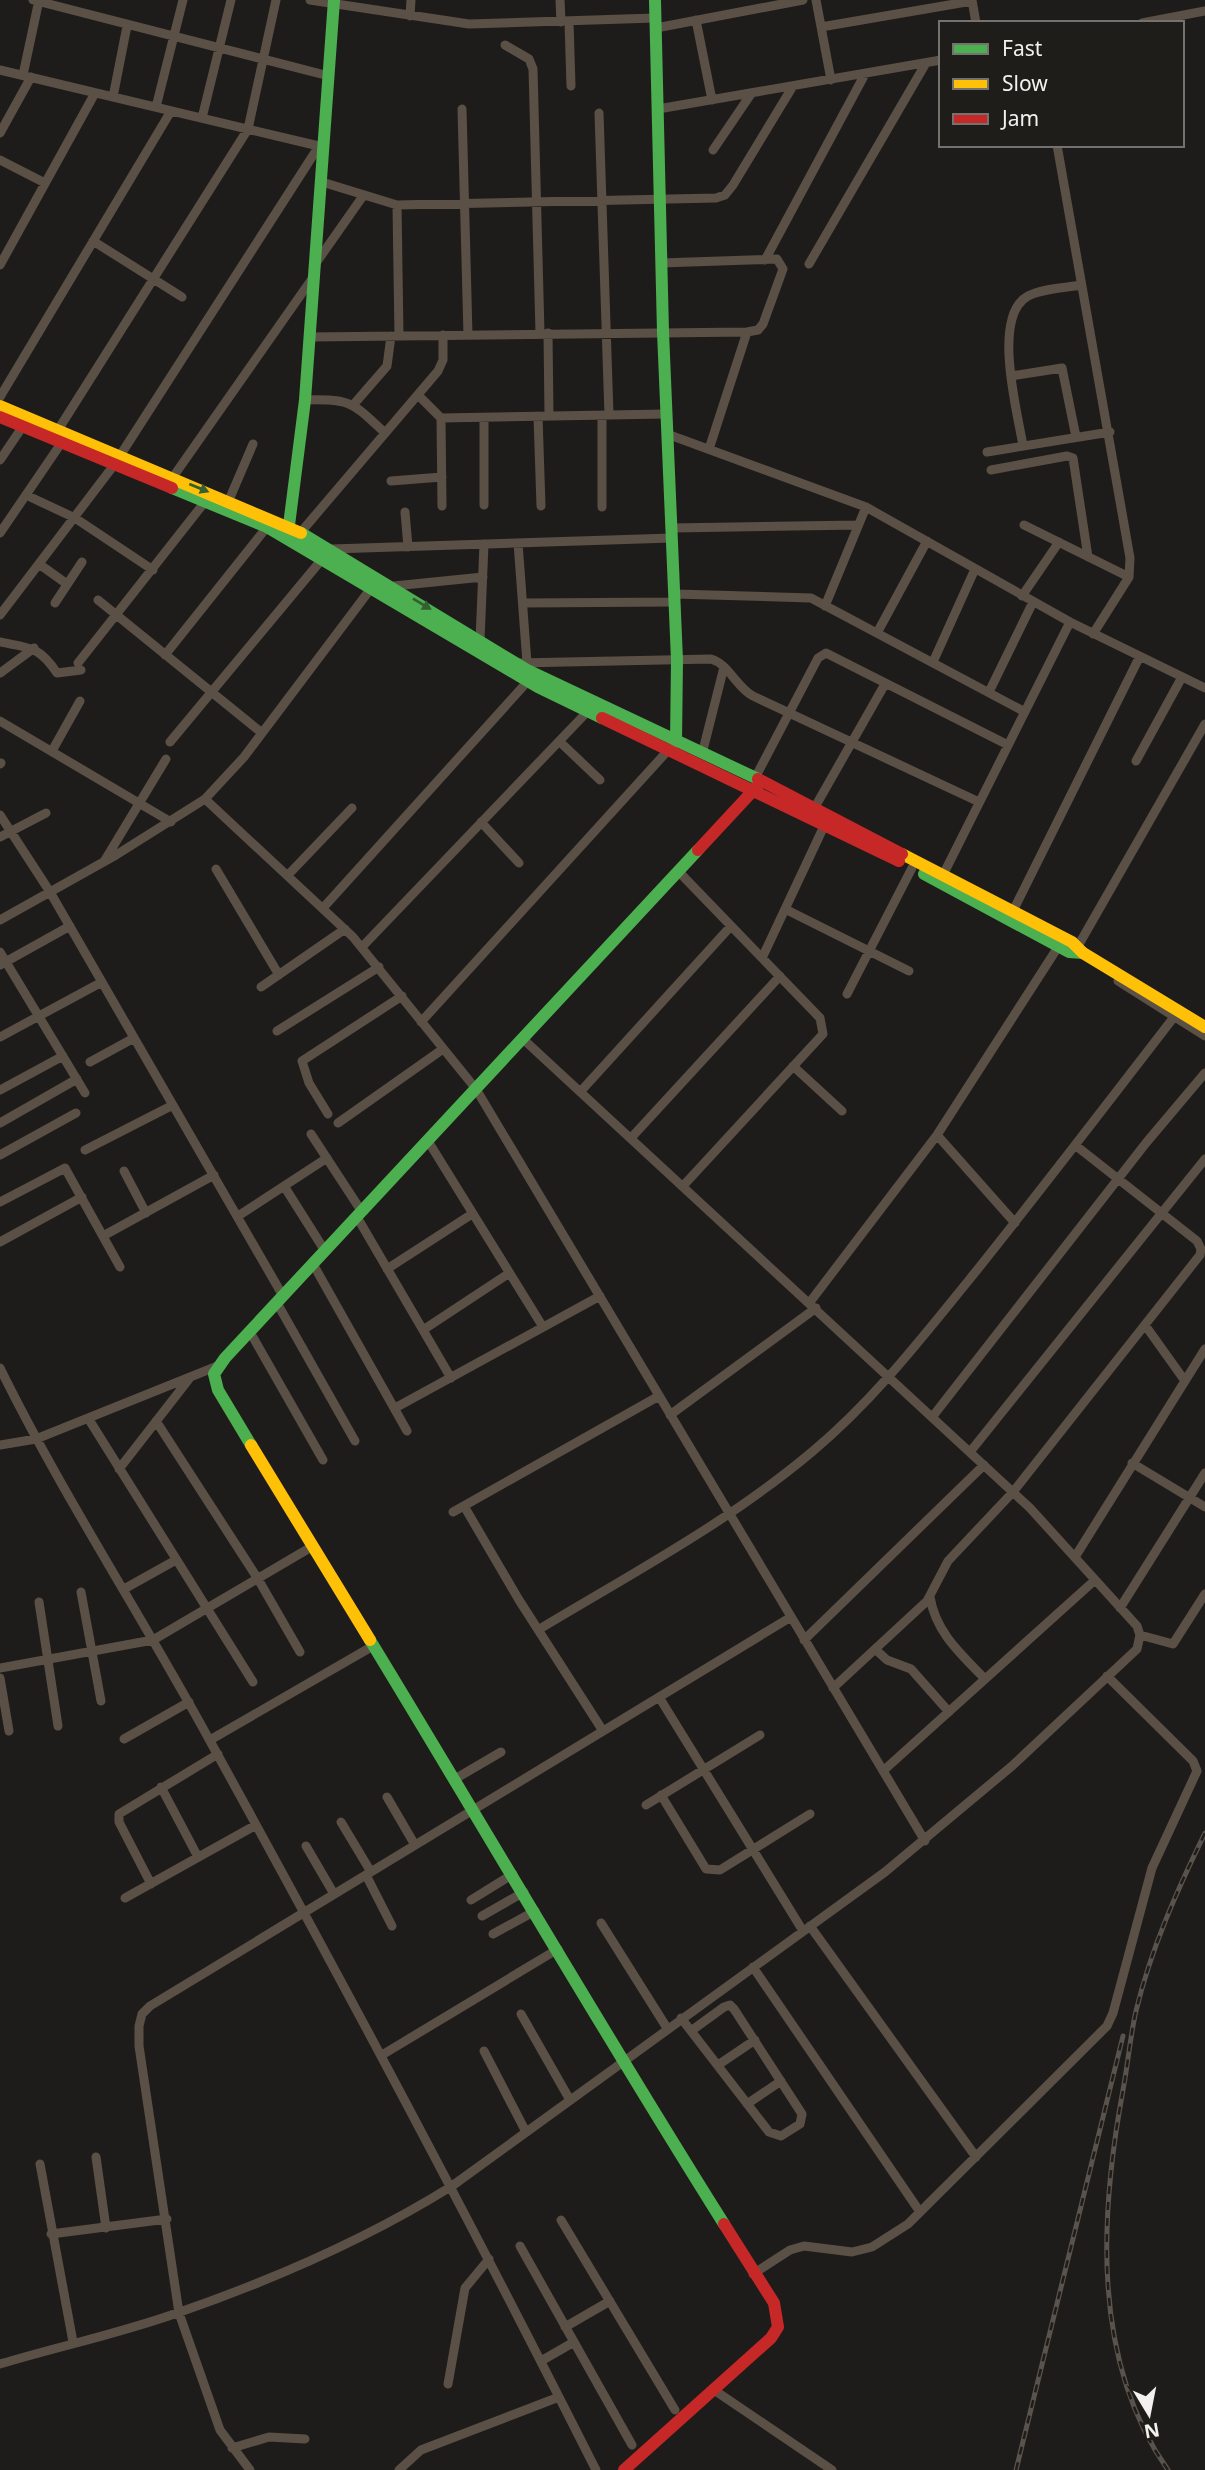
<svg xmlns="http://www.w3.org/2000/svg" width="1205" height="2470" font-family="'Noto Sans',sans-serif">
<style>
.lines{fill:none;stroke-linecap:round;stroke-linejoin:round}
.street{stroke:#5b5046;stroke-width:9}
.fast{stroke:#4caf50;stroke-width:12}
.slow{stroke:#ffc107;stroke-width:12}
.jam{stroke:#c62828;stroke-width:12}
.rail-casing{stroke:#5a534d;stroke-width:5}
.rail{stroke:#1f1d19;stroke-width:2.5;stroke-dasharray:8;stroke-linecap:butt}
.oneway{fill:#335f32}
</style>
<rect width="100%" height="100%" fill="#1e1c1a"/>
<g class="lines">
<path class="street" d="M33 0 329 76
M310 0 469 24 655 18
M560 0 561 22
M816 0 831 80
M972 0 976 23
M410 16 411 0
M696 20 712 100
M569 22 571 86
M1142 23 1205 11
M821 27 972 1
M656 28 803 0
M505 45 529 59 533 69 540 333
M0 70 323 147
M23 75 39 0
M113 97 127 26
M156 107 183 0
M462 109 468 335
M658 109 941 60
M599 113 609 415
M202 118 231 0
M0 133 31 77
M1057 145 1130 558 1129 577 1093 634
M713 150 751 94
M0 160 45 183
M322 182 397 205 716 198 725 195 733 185 793 86
M397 205 399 336
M93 241 182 297
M765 260 865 74
M316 263 363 196
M809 264 926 63
M0 265 95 93
M548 333 549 416
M310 337 747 332 758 330 763 324 783 269 777 259 661 263
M1011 376 1062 368 1076 437
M418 395 441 418 666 414
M0 397 171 111
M305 400C352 399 352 402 385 433
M354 404 387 366 391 336
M602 415V507
M538 416 541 506
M441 418 442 506
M484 418V505
M58 430 248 129 276 0
M667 434 866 507 1070 622 1205 688
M1023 446C1018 414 991 316 1028 296 1043 288 1065 288 1081 285
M709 449 747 332
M987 452 1110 432
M0 460 23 426
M991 470 1067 456 1073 458 1088 557
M173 477 314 276
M391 481 442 477
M26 495 75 518 153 570
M229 500 253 444
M405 512 408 547
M1024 525 1129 577
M672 528 858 525
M301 532 438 371 443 360V335
M0 533 64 439
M518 543 527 663
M332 549 672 538
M39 564 67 584
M394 586 483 577
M675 594 811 598 1025 712
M1022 596 1059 542
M98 600 262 733
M55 603 82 562
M523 603 675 602
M825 606 866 507
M0 615 114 465 319 146
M877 633 927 541
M480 640 484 544
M0 642C30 648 39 646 57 673L81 670
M165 655 267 527
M933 662 975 569
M78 663 204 503
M518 663 711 659C729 664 736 687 753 696L979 802
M0 673 34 648
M989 692 1033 602
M0 721 171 822
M559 741 600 780
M170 742 323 558
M52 751 80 701
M702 754 724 667
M1136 761 1182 677
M0 764 1 763
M755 778 818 658 826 653 1008 745
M205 799 353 937 476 1089 925 1841
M815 807 885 684
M0 815 50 892 283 1296
M481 822 519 863
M0 837 46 813
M105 860 166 759
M216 869 279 975
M679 872 820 1018 823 1034 683 1186
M288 875 352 808
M943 875 1070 622
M323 908 528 681
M785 909 909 971
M1013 911 1140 656
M0 920 116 855 205 799 244 757 372 587
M1078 946 1205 724
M362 947 588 711
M0 952 85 1093
M762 958 825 824
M0 965 70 926
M1118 981 1205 1036
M261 987 345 929
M847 994 912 868
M421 1022 672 746
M277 1031 379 967
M0 1037 102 982
M90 1062 134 1038
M793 1066 842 1111
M0 1090 63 1056
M581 1091 731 926
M328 1114 309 1083 302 1061 402 996
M0 1123 77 1079
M338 1123 443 1049
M311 1134 362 1212
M937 1135 1015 1223
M631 1138 780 976
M428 1141 543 1327
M85 1150 173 1105
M0 1155 76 1113
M124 1171 146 1213
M284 1186 325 1251
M0 1202 65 1168 120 1267
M238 1216 327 1158
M357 1217 451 1378
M103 1236 214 1175
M0 1242 82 1197
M313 1264 407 1431
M387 1269 472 1214
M810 1302 937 1135 1058 947
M277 1303 355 1441
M1145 1325 1185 1381
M423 1330 508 1274
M250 1332 323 1460
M0 1368C63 1496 142 1616 210 1741 343 1982 472 2224 596 2470
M395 1408 600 1296
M670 1415 816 1308
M933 1416 1146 1143 1205 1073
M88 1418 253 1682
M156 1421 258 1579 300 1652
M0 1445 36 1439 220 1365
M970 1452 1205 1159
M1132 1463 1205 1507
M119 1469 189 1379
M464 1506 519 1600 603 1731
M453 1512 659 1396
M1075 1557 1205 1349
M124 1589 176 1560
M81 1592 101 1701
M930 1597C936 1633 961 1654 985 1679
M39 1602 58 1726
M1120 1608 1205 1473
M538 1630C631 1574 729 1522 813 1451 873 1401 920 1340 969 1280 1039 1193 1106 1105 1174 1017
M1140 1635 1173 1644 1205 1594
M804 1640 984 1465
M875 1649 887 1660 911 1669 949 1712
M0 1668 153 1640 313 1546
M0 1678 9 1731
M833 1688 927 1601 948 1561 1013 1492 1200 1255 1201 1249 1197 1241 1075 1145
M659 1697 803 1931
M124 1739 189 1702
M210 1740 373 1646
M883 1771 1095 1580
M455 1779 501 1752
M161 1787 198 1857
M661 1795 706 1869 720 1870 810 1814
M387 1797 415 1845
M646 1805 760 1735
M341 1822 371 1872
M306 1846 334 1894
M366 1875 392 1926
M151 1884 119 1822V1814L218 1754
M125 1898 256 1825
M471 1900 513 1874
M482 1916 524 1892
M601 1923 667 2028
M810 1926 976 2157
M493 1934 535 1911
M753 1967 920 2212
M521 2014 570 2100
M681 2018 769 2132 781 2136 800 2124 802 2114 734 2009 730 2005 724 2007 691 2031
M484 2051 526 2132
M382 2055 558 1949
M718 2065 755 2040
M747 2104 781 2081
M96 2157 106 2228
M40 2164 73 2342
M561 2220 675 2410
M51 2234 167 2219
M520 2246 632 2445
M753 2274 790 2250 804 2246 852 2252 872 2247 908 2224 1107 2026 1113 2013 1152 1868 1197 1771 1193 1761 1107 1676
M565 2327 610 2301
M541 2361 574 2342
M0 2364C60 2346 122 2333 180 2312 275 2279 367 2239 452 2186L885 1872 1012 1766 1137 1649 1140 1635 1137 1626 1030 1508 523 1039
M448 2384 465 2288 489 2259
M714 2390 832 2470
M232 2448 269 2437 305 2439
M250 2470 220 2430 179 2313 139 2046V2026L142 2014 150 2006 791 1617
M399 2470 421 2450 559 2397"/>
<path class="fast" d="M655 0 663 332 677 660 676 742
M172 488 267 527 538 687 602 718
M288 533 305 400 334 0
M301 533 527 670 758 779
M924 874 1069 952 1083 953
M251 1445 218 1390 214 1374 225 1358 698 850
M370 1640C488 1834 603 2032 724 2224"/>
<path class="slow" d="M0 406 301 533
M902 854 1072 942 1083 953 1205 1027
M251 1445 370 1640"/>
<path class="jam" d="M0 417 172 488
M602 718 899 861
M758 779 902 854
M698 850 762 781
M624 2470 771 2338 778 2327 774 2303 724 2224"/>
<defs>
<path id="rail" d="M1016 2470 1123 2036
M1168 2470C1091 2361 1100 2214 1123 2090 1128 2064 1130 2037 1136 2011 1151 1949 1177 1890 1205 1833"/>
</defs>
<use href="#rail" class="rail-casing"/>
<use href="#rail" class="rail"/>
</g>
<defs><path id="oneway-solid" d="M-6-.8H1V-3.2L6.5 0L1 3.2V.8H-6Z" transform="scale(1.75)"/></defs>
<g class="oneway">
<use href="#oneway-solid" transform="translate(199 488) rotate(22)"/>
<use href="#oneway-solid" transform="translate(422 604) rotate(31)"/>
</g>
<rect x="939" y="21" width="245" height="126" fill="#1f1d19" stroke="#74726f" stroke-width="2"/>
<rect x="953" y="44" width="35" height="10" fill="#4caf50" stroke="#74726f" stroke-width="2"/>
<text x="1002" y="56" font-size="21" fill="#f3f1ef">Fast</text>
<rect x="953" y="79" width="35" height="10" fill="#ffc107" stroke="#74726f" stroke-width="2"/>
<text x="1002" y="91" font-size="21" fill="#f3f1ef">Slow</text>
<rect x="953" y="114" width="35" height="10" fill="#c62828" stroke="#74726f" stroke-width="2"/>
<text x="1002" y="126" font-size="21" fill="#f3f1ef">Jam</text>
<g transform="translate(1149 2414) rotate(170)" stroke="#1f1d19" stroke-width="5" paint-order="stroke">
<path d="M0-5L12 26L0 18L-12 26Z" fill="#f3f1ef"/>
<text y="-10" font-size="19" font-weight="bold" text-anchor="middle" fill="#f3f1ef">N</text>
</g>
</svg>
